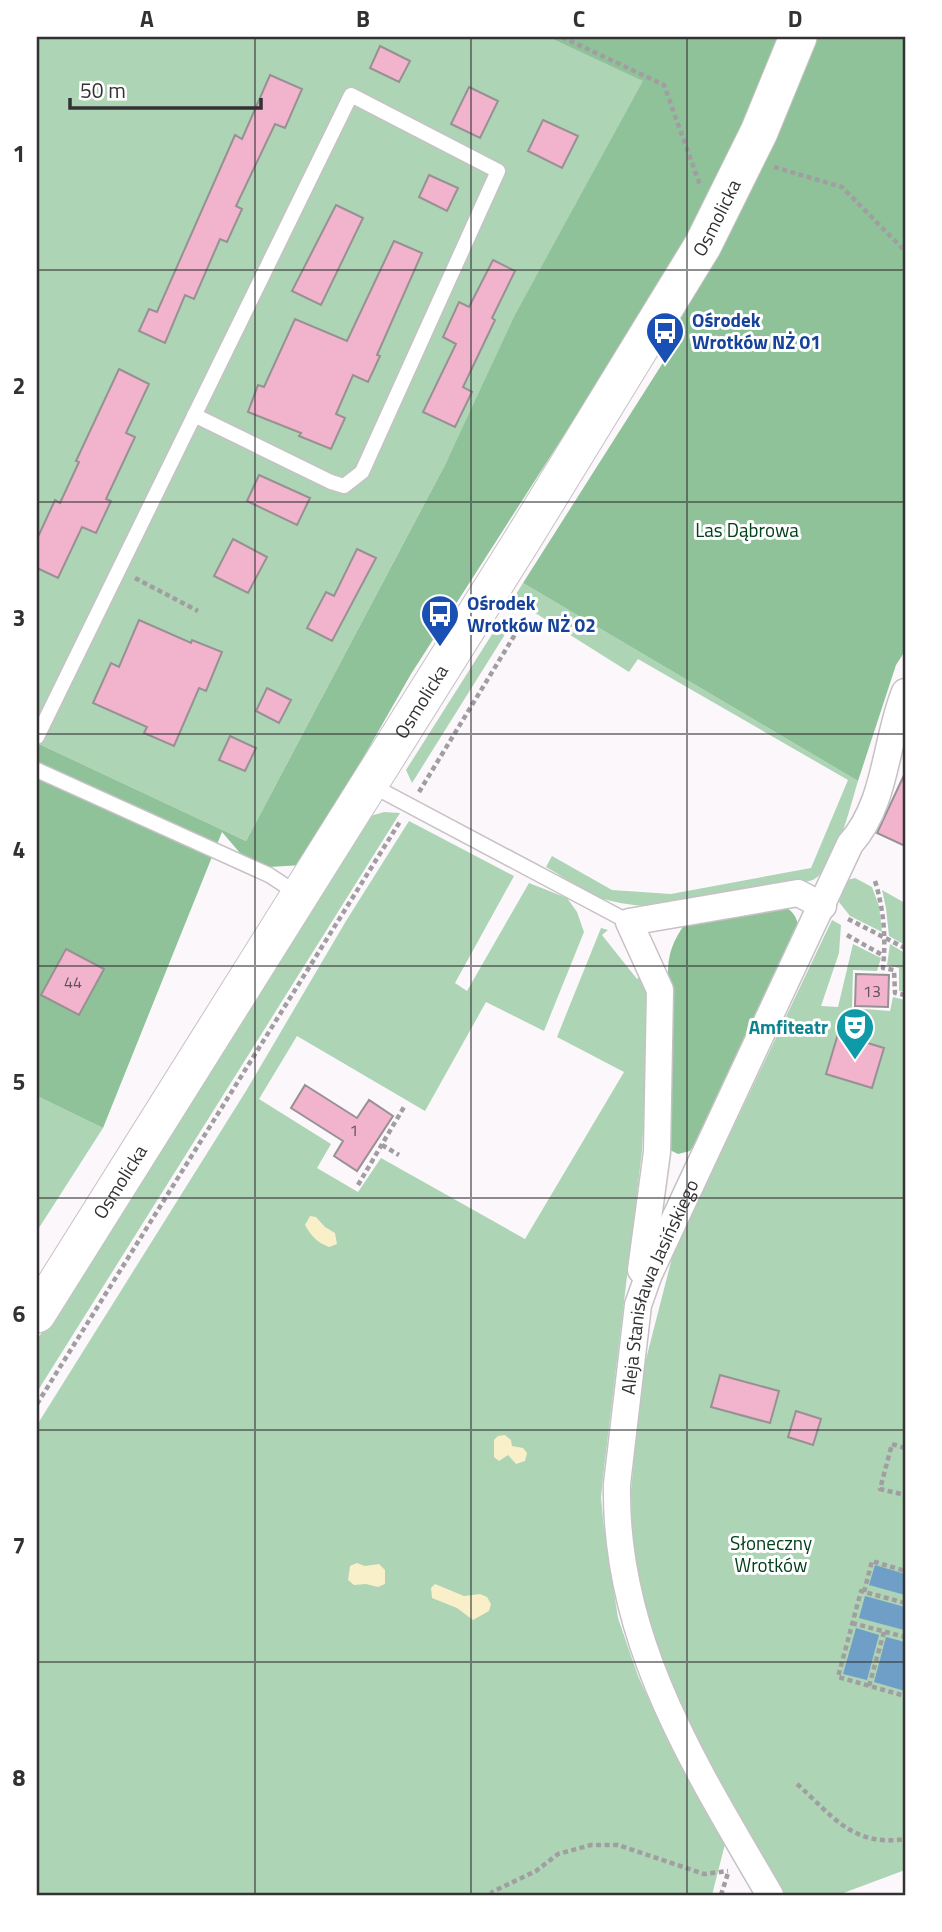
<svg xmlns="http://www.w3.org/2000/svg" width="942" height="1932" font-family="'Titillium Web',sans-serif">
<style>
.green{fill:#add4b4}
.forest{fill:#8fc299}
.sand{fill:#f9efc9}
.water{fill:#6f9ec6}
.building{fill:#f2b3cc;stroke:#979193;stroke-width:2}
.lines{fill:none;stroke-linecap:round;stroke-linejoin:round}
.lane-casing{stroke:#c6c1c5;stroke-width:17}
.street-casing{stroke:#c6c1c5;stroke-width:29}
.secondary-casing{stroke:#c6c1c5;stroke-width:39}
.path{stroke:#a19ea1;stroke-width:4.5;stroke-dasharray:5 3.5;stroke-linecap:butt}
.lane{stroke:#fff;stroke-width:14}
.street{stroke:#fff;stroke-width:26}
.secondary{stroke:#fff;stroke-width:37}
.grid{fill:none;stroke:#333133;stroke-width:2;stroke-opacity:0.55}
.labels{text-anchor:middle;stroke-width:6;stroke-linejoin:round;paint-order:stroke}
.number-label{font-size:16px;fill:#635259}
.street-label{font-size:19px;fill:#333133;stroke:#fff}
.transit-label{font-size:19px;font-weight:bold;fill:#164399;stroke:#fff;text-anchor:start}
.park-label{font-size:19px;fill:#02401a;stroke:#fff}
.culture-label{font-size:19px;font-weight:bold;fill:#0d838f;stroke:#fff;text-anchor:end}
.neatline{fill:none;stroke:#333133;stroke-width:2.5}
.grid-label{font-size:23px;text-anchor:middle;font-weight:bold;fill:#333133}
</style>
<rect width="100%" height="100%" fill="#fbf7fb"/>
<path class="green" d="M37 37H548L644 81 446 463 246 841 37 743Z
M523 583 858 781C850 807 836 868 813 880 747 895 675 918 607 900 588 895 564 877 546 867L552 856 612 890 671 894 811 868 848 780 638 659 629 672 513 599Z
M496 628H509L412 783 406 770Z
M384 812 400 813 37 1392V1340L207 1066 367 817Z
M409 821 514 876 455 983 467 991 529 883 567 898 577 912 584 932 544 1031 486 1002 425 1111 297 1036 259 1099 331 1144 317 1168 358 1192 381 1158 525 1239 624 1072 557 1037 601 928 608 930 602 935 637 979 644 973 650 988 642 1151 603 1477 601 1498 604 1528 618 1618 638 1676 660 1724 725 1844 712 1895H37V1425L246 1091 346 921Z
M855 878 872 887 879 906 882 932 850 916 839 902 847 880Z
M882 890 905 903V945L889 936 886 908Z
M832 920 841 925 839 953 821 1006 838 1007 853 944 881 958 877 971 853 970 852 1008 890 1011 893 997 905 1000V1870L838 1895H784L736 1815 700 1748 666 1670 645 1612 632 1540 631 1490 643 1371 673 1254Z
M890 944 905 953V992L899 991V968L887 965Z
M37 1096 103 1128 37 1231Z"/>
<path class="forest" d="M548 37H905V651L896 665 858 781 523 583 671 350 632 329 411 674 302 865 269 867 240 853 222 832 103 1128 37 1096V743L246 841 446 463 515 315 643 81Z
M781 905C794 911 797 917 799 930L698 1139 690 1151 678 1154 670 1150 668 969C669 951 674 940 684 925Z"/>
<path class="sand" d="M310 1216 316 1217 325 1227 335 1233 337 1244 329 1247C318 1243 311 1236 305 1225Z
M505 1435 511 1440 512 1446 523 1448 527 1453 525 1461 516 1464 508 1455 499 1461 494 1457V1440L498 1436Z
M357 1563 365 1566 379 1564 385 1570V1584L378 1587 366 1584 354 1585 348 1580 350 1566Z
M435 1584 464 1596 480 1594 487 1597 491 1604 489 1611 473 1620 457 1608 432 1598 431 1588Z"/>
<path class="water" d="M875 1565 905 1574V1595L869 1585Z
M865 1596 905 1607 904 1630 859 1618Z
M856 1628 879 1635 867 1680 843 1674Z
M886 1637 905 1642V1691L874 1682Z"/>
<path class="building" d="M380 46 410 61 399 82 370 68Z
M270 75 302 89 285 128 275 124 236 206 242 209 227 242 220 239 194 299 185 295 165 343 139 331 149 309 157 312 235 135 242 139Z
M469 87 498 101 480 138 451 124Z
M543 120 578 136 562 168 528 151Z
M429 175 458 188 447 211 419 197Z
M336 205 363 218 321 305 292 291Z
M394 241 422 253 377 355 380 356 368 382 353 375 336 414 345 418 331 449 299 436 301 433 248 412 258 385 264 387 295 319 347 341Z
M493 260 515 271 492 318 495 320 463 387 472 392 455 427 423 412 456 344 443 337 459 302 469 307Z
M119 369 149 384 126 433 135 437 106 499 111 501 96 533 82 527 58 578 37 568V539L55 500 60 503 79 462 76 461Z
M259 475 310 498 297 525 247 501Z
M233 539 267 557 248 593 214 576Z
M357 549 376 558 332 641 307 628 326 592 334 596Z
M139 620 191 643 192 640 222 652 206 691 199 688 174 746 144 733 147 727 93 703 111 663 119 667Z
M267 688 291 700 279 723 256 711Z
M230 736 256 748 245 771 219 760Z
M905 773V846L877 833Z
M66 949 104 969 79 1015 41 995Z
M856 974 889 975 888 1007 855 1006Z
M838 1034 884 1048 872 1088 826 1074Z
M305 1085 357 1118 369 1100 393 1116 357 1171 334 1156 343 1141 291 1108Z
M720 1375 779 1391 770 1423 711 1407Z
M796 1411 821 1419 813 1445 788 1437Z"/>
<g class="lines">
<defs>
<path id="lane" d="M37 737 351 95 498 171 362 472 344 486 331 482 194 415
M37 770 269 875 298 894
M371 785 629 922"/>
<g id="street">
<path d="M641 1270 657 1152 660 990 629 922 798 893 823 906"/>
<path id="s1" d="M770 1895C695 1766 614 1640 617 1484L638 1305 649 1274 850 844C887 803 885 741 905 692"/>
</g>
<g id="secondary">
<path id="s2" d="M37 1314 526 534 703 245 759 132 798 37"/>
</g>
</defs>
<use href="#lane" class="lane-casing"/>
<use href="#street" class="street-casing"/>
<use href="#secondary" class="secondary-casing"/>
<path class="path" d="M562 37 664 85 700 185
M774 167 842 187 905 251
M135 578 198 611
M419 792 525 618
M875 881C884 911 886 937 883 968L894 970 895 993 905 995
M848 919 905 948
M847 935 884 956
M382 1145 399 1155
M358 1185 404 1107
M37 1404 401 820
M905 1448 892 1444 880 1489 905 1495
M864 1592 872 1561 905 1571
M905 1603 861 1591 838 1677 905 1696
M852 1623 905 1637
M869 1686 884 1632
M797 1784C833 1816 852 1847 905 1839
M491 1895 492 1892 536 1871 558 1854 591 1845H618L704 1874 728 1871
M721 1895 728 1873"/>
<use href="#lane" class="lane"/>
<use href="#street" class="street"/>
<use href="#secondary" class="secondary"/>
</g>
<path class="grid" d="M255 37V1895M471 37V1895M687 37V1895M37 270H905M37 502H905M37 734H905M37 966H905M37 1198H905M37 1430H905M37 1662H905"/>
<defs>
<symbol id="bus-pin" viewBox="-11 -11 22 30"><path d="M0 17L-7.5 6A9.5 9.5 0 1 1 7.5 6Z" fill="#1a4fb4" stroke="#fff"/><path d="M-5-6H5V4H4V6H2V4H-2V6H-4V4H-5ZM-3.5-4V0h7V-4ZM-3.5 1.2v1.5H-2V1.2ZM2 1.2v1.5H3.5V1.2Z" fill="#fff"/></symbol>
<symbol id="theatre-pin" viewBox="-11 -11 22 30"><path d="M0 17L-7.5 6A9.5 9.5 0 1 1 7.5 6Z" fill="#0f9aa8" stroke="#fff"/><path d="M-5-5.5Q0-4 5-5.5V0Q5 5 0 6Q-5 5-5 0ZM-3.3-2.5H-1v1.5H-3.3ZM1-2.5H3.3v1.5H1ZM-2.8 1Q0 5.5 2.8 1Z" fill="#fff"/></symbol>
</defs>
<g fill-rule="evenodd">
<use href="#bus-pin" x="643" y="309" width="44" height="60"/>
<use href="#bus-pin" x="418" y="592" width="44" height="60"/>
<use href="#theatre-pin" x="833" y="1005" width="44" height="60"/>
</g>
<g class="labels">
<g class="number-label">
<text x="73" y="988">44</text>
<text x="872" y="997">13</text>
<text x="354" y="1136">1</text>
</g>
<g class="street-label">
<text dy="7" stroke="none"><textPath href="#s2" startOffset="1290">Osmolicka</textPath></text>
<text dy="7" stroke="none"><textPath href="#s2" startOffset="723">Osmolicka</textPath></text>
<text dy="7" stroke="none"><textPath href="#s2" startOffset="156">Osmolicka</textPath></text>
<text dy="7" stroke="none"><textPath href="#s1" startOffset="648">Aleja Stanisława Jasińskiego</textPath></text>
</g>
<g class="transit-label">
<text x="692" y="327">Ośrodek<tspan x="692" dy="22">Wrotków NŻ 01</tspan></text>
<text x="467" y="610">Ośrodek<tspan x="467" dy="22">Wrotków NŻ 02</tspan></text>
</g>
<g class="park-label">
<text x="747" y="537">Las Dąbrowa</text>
<text x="771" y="1550">Słoneczny<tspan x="771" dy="22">Wrotków</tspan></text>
</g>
<g class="culture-label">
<text x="828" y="1034">Amfiteatr</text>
</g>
</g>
<rect width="942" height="1932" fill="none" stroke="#ffffff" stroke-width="77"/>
<path d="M70 98v10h191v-10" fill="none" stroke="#333133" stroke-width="3.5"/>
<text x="80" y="98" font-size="21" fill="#333133" stroke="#ffffff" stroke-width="5" paint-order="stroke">50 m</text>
<rect x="38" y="38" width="866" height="1856" class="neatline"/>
<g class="grid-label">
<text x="147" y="27">A</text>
<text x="363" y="27">B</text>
<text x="579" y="27">C</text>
<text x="795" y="27">D</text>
<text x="19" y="162">1</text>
<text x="19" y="394">2</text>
<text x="19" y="626">3</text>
<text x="19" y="858">4</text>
<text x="19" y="1090">5</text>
<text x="19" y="1322">6</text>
<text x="19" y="1554">7</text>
<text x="19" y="1786">8</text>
</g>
</svg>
